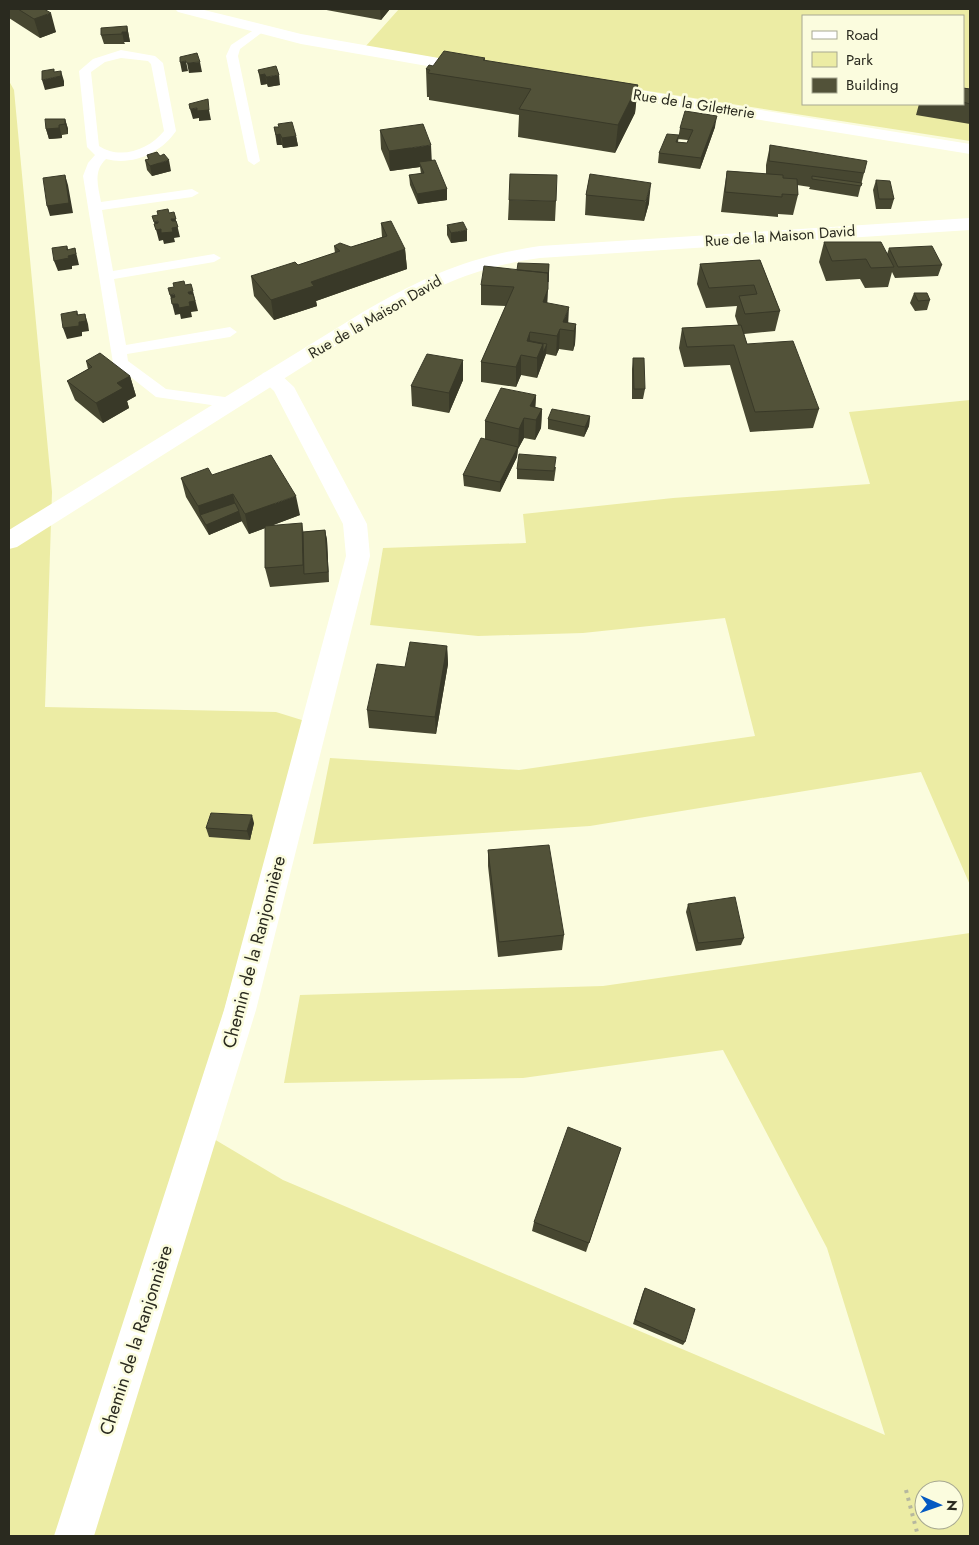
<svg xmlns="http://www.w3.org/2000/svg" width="979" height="1545" font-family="Jost,sans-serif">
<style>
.green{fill:#ececa4;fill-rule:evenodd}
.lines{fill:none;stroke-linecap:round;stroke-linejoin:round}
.path{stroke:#b6b79f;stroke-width:4;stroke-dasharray:3 5;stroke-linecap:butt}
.service{fill:#fff;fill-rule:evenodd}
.minor{fill:#fff;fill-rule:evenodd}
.tertiary{fill:#fff;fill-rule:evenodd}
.wall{fill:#474731}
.shaded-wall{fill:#393928}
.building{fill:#525239;stroke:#393928}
.labels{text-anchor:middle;stroke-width:5;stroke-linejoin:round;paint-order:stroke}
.far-street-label{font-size:15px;fill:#2a2a1f;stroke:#fbfcde}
.street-label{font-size:18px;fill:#2a2a1f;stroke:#fbfcde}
</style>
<rect width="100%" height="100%" fill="#fbfcde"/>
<path class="green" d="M399 9H970V141L365 47ZM803 16H963V104H803Z
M9 81 14 90 52 492 45 707 276 712 305 721 192 1126 283 1180 885 1435 827 1248 723 1050 523 1078 284 1083 300 995 603 986 970 933V1536H9ZM924 1490H954V1520H924Z
M970 400V885L921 772 590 826 313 844 330 758 519 770 755 736 725 618 583 633 478 636 370 625 383 548 526 543 523 514 673 498 870 484 849 412Z"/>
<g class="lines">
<path class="path" d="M906 1490 918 1536"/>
<path class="service" d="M260 26 264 27V31L240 49 238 56 260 161 254 165 248 161 226 56 231 45Z
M121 50 155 56 163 63 176 131C161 153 133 166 106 159 93 171 98 186 101 202L192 189 199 193 192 197 102 210 113 271 214 254 221 258 214 262 114 279 126 345 230 327 237 332 230 337 127 354 128 361 166 389 232 398 238 399 240 403 238 407 232 408 156 397 113 363 83 176 88 163 95 155 87 147 79 71 93 59ZM121 58 148 61 151 64 164 131C149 150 120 160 99 146L91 72 105 62Z"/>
<path class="minor" d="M271 371 279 373 294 387 367 524 370 556 256 1010 94 1536H54L224 1010 346 556 343 524 274 391 260 378 263 373Z"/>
<path class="tertiary" d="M175 9H200L301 34 473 64 481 69 473 74 301 44 178 12Z
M601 84 970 144V154L595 93 593 89 595 85Z
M970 218V230L540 258C474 267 434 287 377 320L17 547 9 549V530L363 312C426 276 467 257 540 246Z"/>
</g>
<path class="wall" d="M9 9H44L56 32 40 38 9 18Z
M321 9H390L381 20Z
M127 26 130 42H124L125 44H104L101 35Z
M485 58V61L638 85 635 113 615 153 518 137 519 115 429 100V97H427L426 69 433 66Z
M258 70 280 85 268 87 267 84 261 85Z
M963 88 970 89V124L916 115 919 104H963Z
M65 119 68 129V134L62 135V138L49 139 46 129Z
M274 127 296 136 298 146 283 148 282 145H277Z
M715 127 700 169 658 163 659 153 679 135 678 142 687 143 688 140 678 139 680 128Z
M380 130 432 160 447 189V200L418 204 410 185 409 175 421 174 420 167 390 171 381 149Z
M770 145 864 173 858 197 809 189 810 187 797 185 798 195 793 215 778 214V217L721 212 724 190 727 171 766 174V165Z
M147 155 171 171 152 176 147 170 145 160 148 159Z
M590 174 649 203 644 221 585 215 586 195Z
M876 180 894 199 891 209H876L873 190Z
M509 200 556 201 555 221 508 220Z
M381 223 405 249 407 269 316 301 317 306 274 320 254 296 251 276 298 265 335 253 334 246 351 247 382 237Z
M447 225 467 241 451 243 447 235Z
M824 242 887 254 889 248 942 265 938 276 895 278 892 272 888 287 865 288 860 279 826 281 819 262Z
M760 260 780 311 775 331 744 334 747 344 819 409 813 428 750 432 730 365 684 367 679 348 682 328 738 325 735 316 737 306 706 308 697 284 700 264Z
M549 264 547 303 568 323 576 324 575 344 573 351 559 349 556 356 546 354 537 378 521 375 516 387 481 382V362L506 306 481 305V285L517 270Z
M914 293 930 300 927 310 915 311 910 303Z
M633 358 645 389 643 399H632V369Z
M463 360V380L449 413 412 406 411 386Z
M86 361 130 376 136 396 127 401 129 408 103 423 75 400 67 381 88 369Z
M536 395 535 407 542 409 541 428 535 440 524 438 518 449 517 457 500 492 464 486 463 475 485 439V421Z
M590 416 589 426 584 437 548 429V419Z
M556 467 554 481 517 479V469Z
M212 475 300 515 273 525 303 532 325 530 327 540 329 582 270 587 265 568V528L249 534 241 520 242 521 209 535 186 497 181 478Z
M447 646 448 664 436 734 369 728 367 710 405 667Z
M254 823 250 840 209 837 206 828Z
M488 850 564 935 562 950 498 957 488 866Z
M688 904 744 938 741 945 696 951 686 912Z
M621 1148 586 1252 532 1231 534 1222Z
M645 1288 685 1342 683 1345 633 1324 643 1292Z"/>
<path class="shaded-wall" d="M380 9H390L381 20Z
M51 13 56 32 40 38 34 19Z
M127 26 130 42H124L122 32Z
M186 61 188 71 182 72 180 62Z
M200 62 202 72 189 73 187 63Z
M61 71 64 81V86L45 90 42 80 56 77Z
M265 74 267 84 261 85 260 75Z
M279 75 280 85 268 87 266 77Z
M638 85 635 113 615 153 618 125Z
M197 108 209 110 211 120 199 121V118L193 119 190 109Z
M717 116 715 127 700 169 701 158Z
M65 119 68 129V134L65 124Z
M59 125 62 138 49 139 46 129Z
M280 134 282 145H277L276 135Z
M296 136 298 146 283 148 282 138Z
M431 145 432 165 419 162 420 167 390 171 389 151Z
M169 160 171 171 152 176 150 166Z
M65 175 68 185 73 213 50 216 47 206Z
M651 183 649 203 644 221 646 201Z
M447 189V200L418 204 417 194Z
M174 212 180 237 174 238 175 242 164 244 163 240 159 241 154 222 171 219Z
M467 230V241L451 243V233Z
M67 246 70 255 75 248 79 265 72 266V269L58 271 54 261Z
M405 249 407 269 316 301 317 306 274 320 271 300 311 282Z
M549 264 547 309 543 302Z
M193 291 198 311 191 312 192 317 181 319 180 314 175 315 170 295Z
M569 307 568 327 563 322Z
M77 311 80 322 85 314 88 324 89 331 82 332V336L67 339 63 328 77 315Z
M576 324 575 344 573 351 574 331Z
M560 329 559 349 556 356 557 336Z
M530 332V351L527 341Z
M543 344H547L546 354 537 378V358Z
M521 355V375L516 387V367Z
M463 360V380L449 413V393Z
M130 376 136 396 127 401 129 408 103 423 96 403 117 383Z
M536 395 535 415 530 406Z
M542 409 541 428 535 440 536 420Z
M590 416 589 426 584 437 585 427Z
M524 418V438L518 449 519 429Z
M518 447 517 457 500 492V482Z
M233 494 237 512 239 511 242 521 209 535 206 525 200 515 198 506Z
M296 496 300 515 249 534 245 514Z
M302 523 305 542 304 574 303 565Z
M325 530 327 540 329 582 328 572Z
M447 646 448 664 436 734 435 717Z
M252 815 254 823 250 840 247 831Z"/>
<path class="building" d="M18 9H44L51 13 34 19Z
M127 26V32H122V34L101 35V28Z
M444 51 485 58 483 60 638 85 618 125 519 109 531 89 428 73 430 70 426 69 429 65 433 66Z
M197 53 200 62 187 63 186 61 180 62V57Z
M276 66 279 75 266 77 265 74 260 75 258 70Z
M54 69V72L61 71V76L42 80V71Z
M963 88 970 89V104L963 102Z
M208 99 209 110 197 111V108L190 109 189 104Z
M685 111 717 116 701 158 659 153 667 134 679 135 676 142 687 143 693 130 680 128Z
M45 119H65V124L59 125V128L46 129Z
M292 122 296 136 282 138 280 134 276 135 274 127H279L278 124Z
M423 124 431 145 389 151 380 130Z
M770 145 867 161 864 173 769 161Z
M157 152 160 156 164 154 169 160 150 166 145 160 149 159 147 155Z
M435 160 447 189 417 194 409 175 424 173 419 162Z
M727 171 783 175V178L797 179 798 195 782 194V197L725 192Z
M510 174 557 175 556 201 509 200Z
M590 174 651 183 646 201 586 195Z
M65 175 69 203 47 206 43 178Z
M812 176 862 183 861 186 812 179Z
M876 180 890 181 894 199H879Z
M168 209 169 213 174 212 176 219H171L172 221H176L178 227 172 228 173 232 161 233V229L156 230 154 224 158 223V221L154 222 152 216 158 215 157 211Z
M391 221 405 249 311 282 314 286 271 300 251 276 295 262 298 265 340 251 334 246 340 243 351 247 387 236 381 223Z
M463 222 467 230 451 233 447 225Z
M824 242H881L894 267 871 268 866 259 832 261Z
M67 246V250L75 248 76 254 68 256 69 258 54 261 52 248Z
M932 246 942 265 898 267 889 248Z
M760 260 780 311 745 314 739 296 757 294 754 285 709 288 700 264Z
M518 263 549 264 548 282V273L517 270Z
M484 266 548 273V289L543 302 569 307 563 322 576 324 574 331 560 329 557 336 530 332 527 341 543 344 537 358 521 355 516 367 481 362 514 287 481 285Z
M184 281 185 285 191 284 193 291 188 292 189 294H193L195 301 189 302 190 306 179 308 178 304H172L171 298 175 297 174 294 170 295 168 288 174 287 173 283Z
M914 293H927L930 300 918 301Z
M77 311V315L85 314 86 321 79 322V326L63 328 61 314Z
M741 325 747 344 793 341 819 409 755 412 734 345 687 347 682 328Z
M530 341 547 344 543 353V344Z
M100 353 130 376 117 383 123 388 96 403 67 381 92 367 86 361Z
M427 354 463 360 449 393 411 386Z
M633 358H644L645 389H634Z
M501 388 536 395 530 406 542 409 536 420 524 418 519 429 485 421Z
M552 409 590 416 585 427 548 419Z
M481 438 518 447 500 482 463 475Z
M519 454 556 457 554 471 517 469Z
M271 455 296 496 245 514 233 494 198 506 181 478 208 468 212 475Z
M235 503 239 511 206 525 200 515Z
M302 523 303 565 265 568V526Z
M325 530 328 572 304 574 303 532Z
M410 642 447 646 435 717 367 710 377 664 405 667Z
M211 813 252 815 247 831 206 828Z
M549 845 564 935 499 942 488 850Z
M735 897 744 938 698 943 688 904Z
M568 1127 621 1148 589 1243 534 1222Z
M645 1288 695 1309 685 1342 635 1320Z"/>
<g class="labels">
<g class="far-street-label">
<text transform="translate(694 104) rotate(9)" y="5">Rue de la Giletterie</text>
<text transform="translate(780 236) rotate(-4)" y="5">Rue de la Maison David</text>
<text transform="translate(375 317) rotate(-30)" y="5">Rue de la Maison David</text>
</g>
<g class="street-label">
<text transform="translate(254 952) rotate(-75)" y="6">Chemin de la Ranjonnière</text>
<text transform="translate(136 1340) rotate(-72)" y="6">Chemin de la Ranjonnière</text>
</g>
</g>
<rect width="979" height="1545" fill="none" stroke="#2a2a1f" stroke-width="20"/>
<rect x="802" y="15" width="162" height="90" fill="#fbfcde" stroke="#a7a892"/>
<rect x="812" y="31" width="25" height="8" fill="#ffffff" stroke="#a7a892"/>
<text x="846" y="40" font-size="15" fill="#2a2a1f">Road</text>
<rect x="812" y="52" width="25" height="15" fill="#ececa4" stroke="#a7a892"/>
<text x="846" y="65" font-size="15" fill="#2a2a1f">Park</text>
<rect x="812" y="78" width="25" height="15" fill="#525239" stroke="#a7a892"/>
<text x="846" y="90" font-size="15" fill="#2a2a1f">Building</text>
<g transform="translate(939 1505) rotate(92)"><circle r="24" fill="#fbfcde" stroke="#a7a892"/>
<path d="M0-4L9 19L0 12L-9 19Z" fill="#0459c2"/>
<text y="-8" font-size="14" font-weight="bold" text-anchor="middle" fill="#2a2a1f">N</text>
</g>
</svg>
